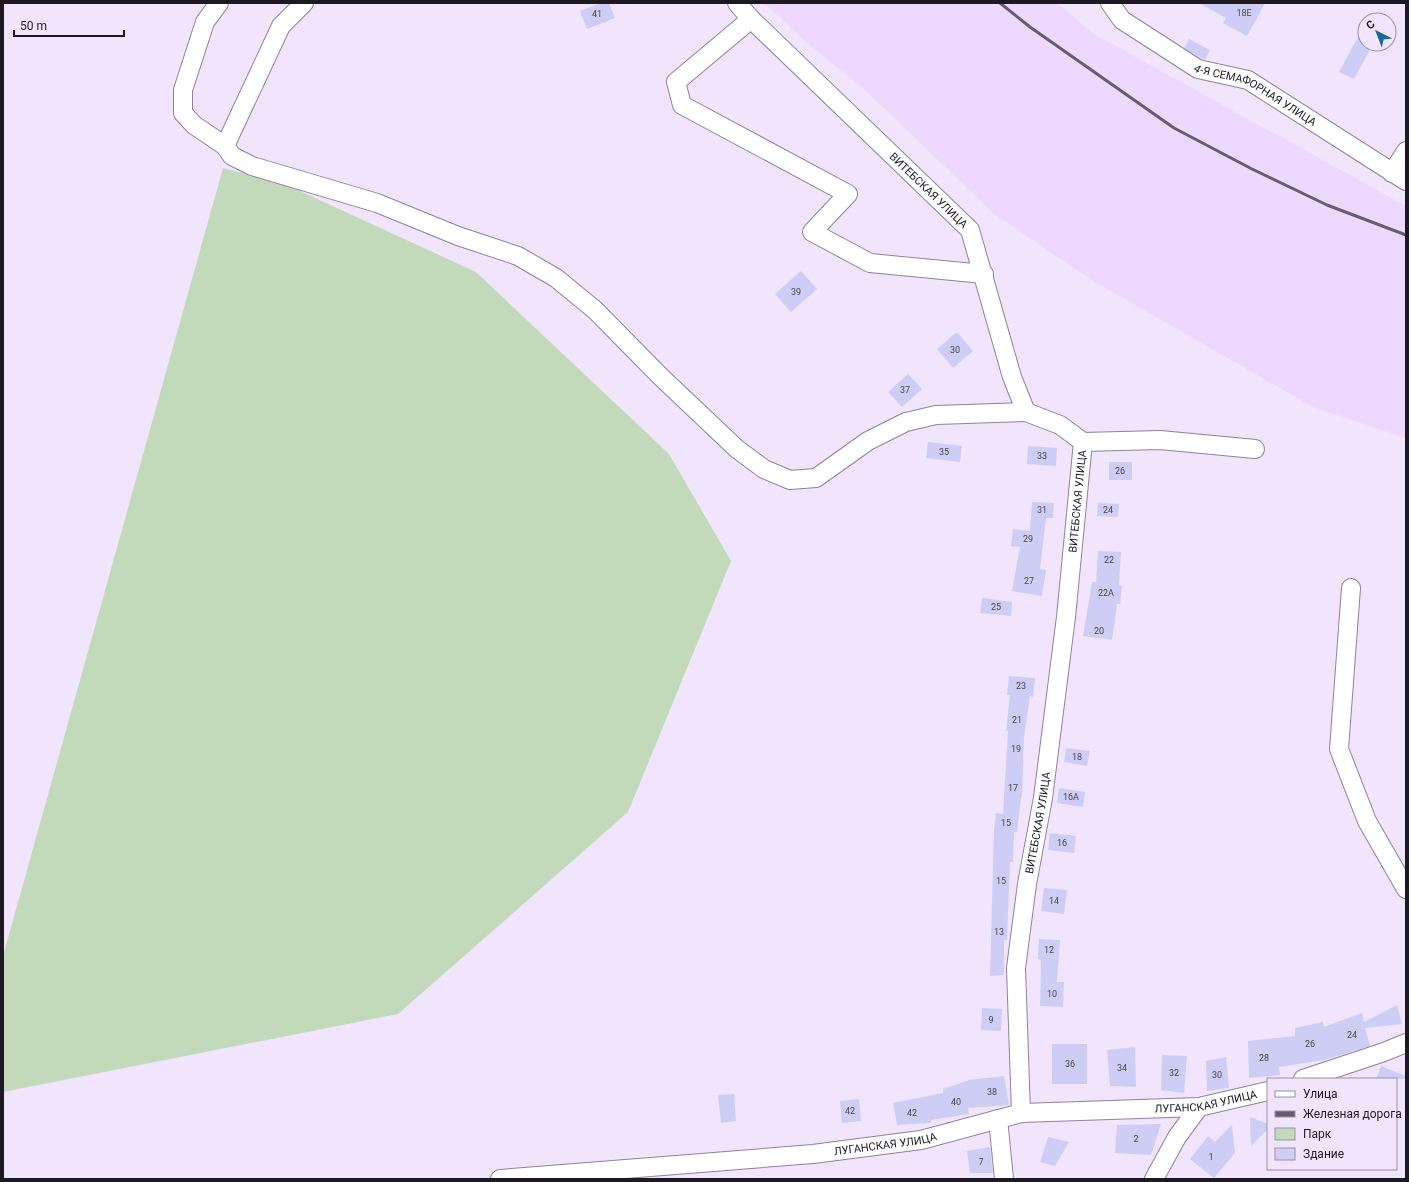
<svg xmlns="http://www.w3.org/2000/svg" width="1409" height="1182" font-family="Roboto,sans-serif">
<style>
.built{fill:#edd9ff}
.green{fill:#c2daba}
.building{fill:#cecdf6}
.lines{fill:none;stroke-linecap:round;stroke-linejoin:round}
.minor-casing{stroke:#90819e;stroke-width:20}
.minor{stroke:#fff;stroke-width:18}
.rail{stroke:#665e6d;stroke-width:3}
.labels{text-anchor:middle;stroke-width:3;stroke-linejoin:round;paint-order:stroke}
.number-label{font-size:9px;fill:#4a4558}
.street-label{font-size:11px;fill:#1e1823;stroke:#f1e4fd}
</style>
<rect width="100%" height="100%" fill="#f1e4fd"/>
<path class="built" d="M764 3H1057L1094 34 1406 206V438L1313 407 1095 282 994 214 864 89 805 41Z"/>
<path class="green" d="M223 168 287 185 476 272 669 454 731 561 628 812 398 1014 3 1092V956Z"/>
<path class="building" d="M601 3H609L615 18 587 29 580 11Z
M1199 3H1265L1247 36 1223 23 1226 18Z
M1365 24V44H1373L1354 79 1339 72Z
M1189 39 1210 50 1205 60 1184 48Z
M801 271 817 289 791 312 775 294Z
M957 332 973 351 953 368 937 349Z
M908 374 922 389 902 407 888 392Z
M928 442 962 446 960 462 926 458Z
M1028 446 1057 448 1056 466 1027 464Z
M1109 462H1132V480H1109Z
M1032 502 1054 503 1053 518H1046L1040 569 1046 570 1042 596 1012 591 1020 547 1011 546 1013 529 1030 531Z
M1098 503 1119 504 1118 517 1097 516Z
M1098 551 1121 552 1119 585 1122 586 1120 604H1117L1112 640 1083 636 1092 582H1096Z
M982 598 1012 602 1011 616 980 613Z
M1009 676 1035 678 1033 697 1030 696 1024 737 1022 797H1021L1017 832H1014L1013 862H1010L1007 940H1004V975L990 976 994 830 996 813 1003 814 1008 731H1006L1010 695H1007Z
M1066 748 1090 751 1087 766 1064 762Z
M1059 788 1085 792 1083 807 1057 803Z
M1050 833 1076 836 1074 853 1048 850Z
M1044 888 1067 890 1064 914 1041 911Z
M1039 939 1060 940 1057 982H1064L1063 1007 1040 1006 1041 960 1038 959Z
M1397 1005 1402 1024 1365 1028 1370 1046 1324 1060 1279 1067 1280 1075 1249 1078 1248 1041 1295 1036V1028L1323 1022 1324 1027 1362 1013 1364 1022Z
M982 1008 1002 1009 1001 1031 981 1030Z
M1052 1044H1087V1084H1052Z
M1135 1047 1136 1087 1110 1086 1107 1050Z
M1162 1055 1187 1056 1184 1093 1161 1090Z
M1226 1057 1229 1088 1207 1091 1206 1061Z
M1381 1066 1406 1076V1079H1376Z
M1004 1076 1009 1105 968 1108 969 1114 931 1120V1123L897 1125 893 1103 943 1093V1089L969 1080Z
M734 1094 736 1121 721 1123 718 1095Z
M859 1099 861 1121 842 1123 840 1101Z
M1250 1117 1268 1124V1129L1251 1146Z
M1161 1124 1151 1155 1115 1153 1117 1125Z
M1232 1125 1235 1153 1214 1178 1190 1159 1208 1136 1215 1142Z
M1048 1137 1069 1142 1055 1166 1040 1162Z
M990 1147 993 1173H970L967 1151Z"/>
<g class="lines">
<defs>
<g id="minor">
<path d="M219 3 205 22 183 90V113L194 125 225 146 232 156 252 166 377 203 458 236 518 256 556 278 595 310 660 376 737 449 764 469 790 480 816 478 868 441 906 422 936 415 1026 412"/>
<path id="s1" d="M737 3 751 19 970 230 1012 377 1026 412 1060 425 1083 442"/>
<path id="s2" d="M1110 3 1122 20 1198 69 1248 80 1406 181"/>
<path d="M751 19 676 82 682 105 848 194 812 232 870 263 984 274"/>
<path d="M225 146 281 26 304 3"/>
<path d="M1392 173 1406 151"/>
<path d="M1083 442 1160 440 1255 449"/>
<path d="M1351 588 1339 749 1367 821 1406 889"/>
<path d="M1303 1079 1384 1052 1406 1043"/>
<path id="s3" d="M1021 1113 1016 968 1027 884 1043 798 1066 617 1083 442"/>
<path d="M998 1119 1004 1179"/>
<path id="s4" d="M500 1179 813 1154 921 1140 1021 1113 1199 1107 1268 1091"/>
<path d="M1154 1179 1177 1137 1199 1107"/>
</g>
</defs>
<use href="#minor" class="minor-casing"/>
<use href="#minor" class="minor"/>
<path class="rail" d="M1000 3 1030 27 1174 128 1252 169 1327 205 1406 235"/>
</g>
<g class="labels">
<g class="number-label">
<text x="1244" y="16">18Е</text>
<text x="597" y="17">41</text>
<text x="796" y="295">39</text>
<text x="955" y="353">30</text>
<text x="905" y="393">37</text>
<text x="944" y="455">35</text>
<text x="1042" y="459">33</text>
<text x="1120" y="474">26</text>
<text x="1042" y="513">31</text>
<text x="1108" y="513">24</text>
<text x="1028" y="542">29</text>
<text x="1109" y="563">22</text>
<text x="1029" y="584">27</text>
<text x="1106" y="596">22А</text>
<text x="996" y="610">25</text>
<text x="1099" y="634">20</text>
<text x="1021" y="689">23</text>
<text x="1017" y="723">21</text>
<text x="1016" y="752">19</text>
<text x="1077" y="760">18</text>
<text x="1013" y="791">17</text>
<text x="1071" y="800">16А</text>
<text x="1006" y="826">15</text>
<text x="1062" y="846">16</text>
<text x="1001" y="884">15</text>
<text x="1054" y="904">14</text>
<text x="999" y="935">13</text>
<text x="1049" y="953">12</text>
<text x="1052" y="997">10</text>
<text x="991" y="1023">9</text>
<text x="1352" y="1038">24</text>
<text x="1310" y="1047">26</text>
<text x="1264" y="1061">28</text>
<text x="1070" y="1067">36</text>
<text x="1122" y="1071">34</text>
<text x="1174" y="1076">32</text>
<text x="1217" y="1078">30</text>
<text x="992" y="1095">38</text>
<text x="956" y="1105">40</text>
<text x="850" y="1114">42</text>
<text x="912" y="1116">42</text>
<text x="1136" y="1142">2</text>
<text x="1211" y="1160">1</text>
<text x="981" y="1165">7</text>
</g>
<g class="street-label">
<text dy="4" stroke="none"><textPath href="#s2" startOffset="175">4-Я СЕМАФОРНАЯ УЛИЦА</textPath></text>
<text dy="4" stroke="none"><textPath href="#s1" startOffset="268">ВИТЕБСКАЯ УЛИЦА</textPath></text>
<text dy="4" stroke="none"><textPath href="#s3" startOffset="616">ВИТЕБСКАЯ УЛИЦА</textPath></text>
<text dy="4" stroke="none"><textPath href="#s3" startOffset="292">ВИТЕБСКАЯ УЛИЦА</textPath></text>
<text dy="4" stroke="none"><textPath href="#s4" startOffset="712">ЛУГАНСКАЯ УЛИЦА</textPath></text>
<text dy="4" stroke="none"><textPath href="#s4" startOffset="387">ЛУГАНСКАЯ УЛИЦА</textPath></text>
</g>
</g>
<rect width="1409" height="1182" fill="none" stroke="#1e1823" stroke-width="8"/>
<rect x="1267" y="1078" width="130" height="92" fill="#f1e4fd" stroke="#9d92a6"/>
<rect x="1275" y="1091" width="20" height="6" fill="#ffffff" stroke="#9d92a6"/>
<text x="1303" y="1098" font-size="12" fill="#1e1823">Улица</text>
<rect x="1275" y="1111" width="20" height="6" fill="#665e6d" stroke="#9d92a6"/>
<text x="1303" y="1118" font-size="12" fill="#1e1823">Железная дорога</text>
<rect x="1275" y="1128" width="20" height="12" fill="#c2daba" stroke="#9d92a6"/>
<text x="1303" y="1138" font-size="12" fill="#1e1823">Парк</text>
<rect x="1275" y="1148" width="20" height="12" fill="#cecdf6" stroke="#9d92a6"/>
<text x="1303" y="1158" font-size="12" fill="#1e1823">Здание</text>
<g transform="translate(1377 32) rotate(318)"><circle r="19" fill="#f1e4fd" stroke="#9d92a6"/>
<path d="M0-3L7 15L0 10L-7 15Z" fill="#18699a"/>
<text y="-6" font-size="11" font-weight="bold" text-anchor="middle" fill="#1e1823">С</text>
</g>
<path d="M14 30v6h110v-6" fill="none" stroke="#1e1823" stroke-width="2"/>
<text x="20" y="30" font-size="12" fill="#1e1823" stroke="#f1e4fd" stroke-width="3" paint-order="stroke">50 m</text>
</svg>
